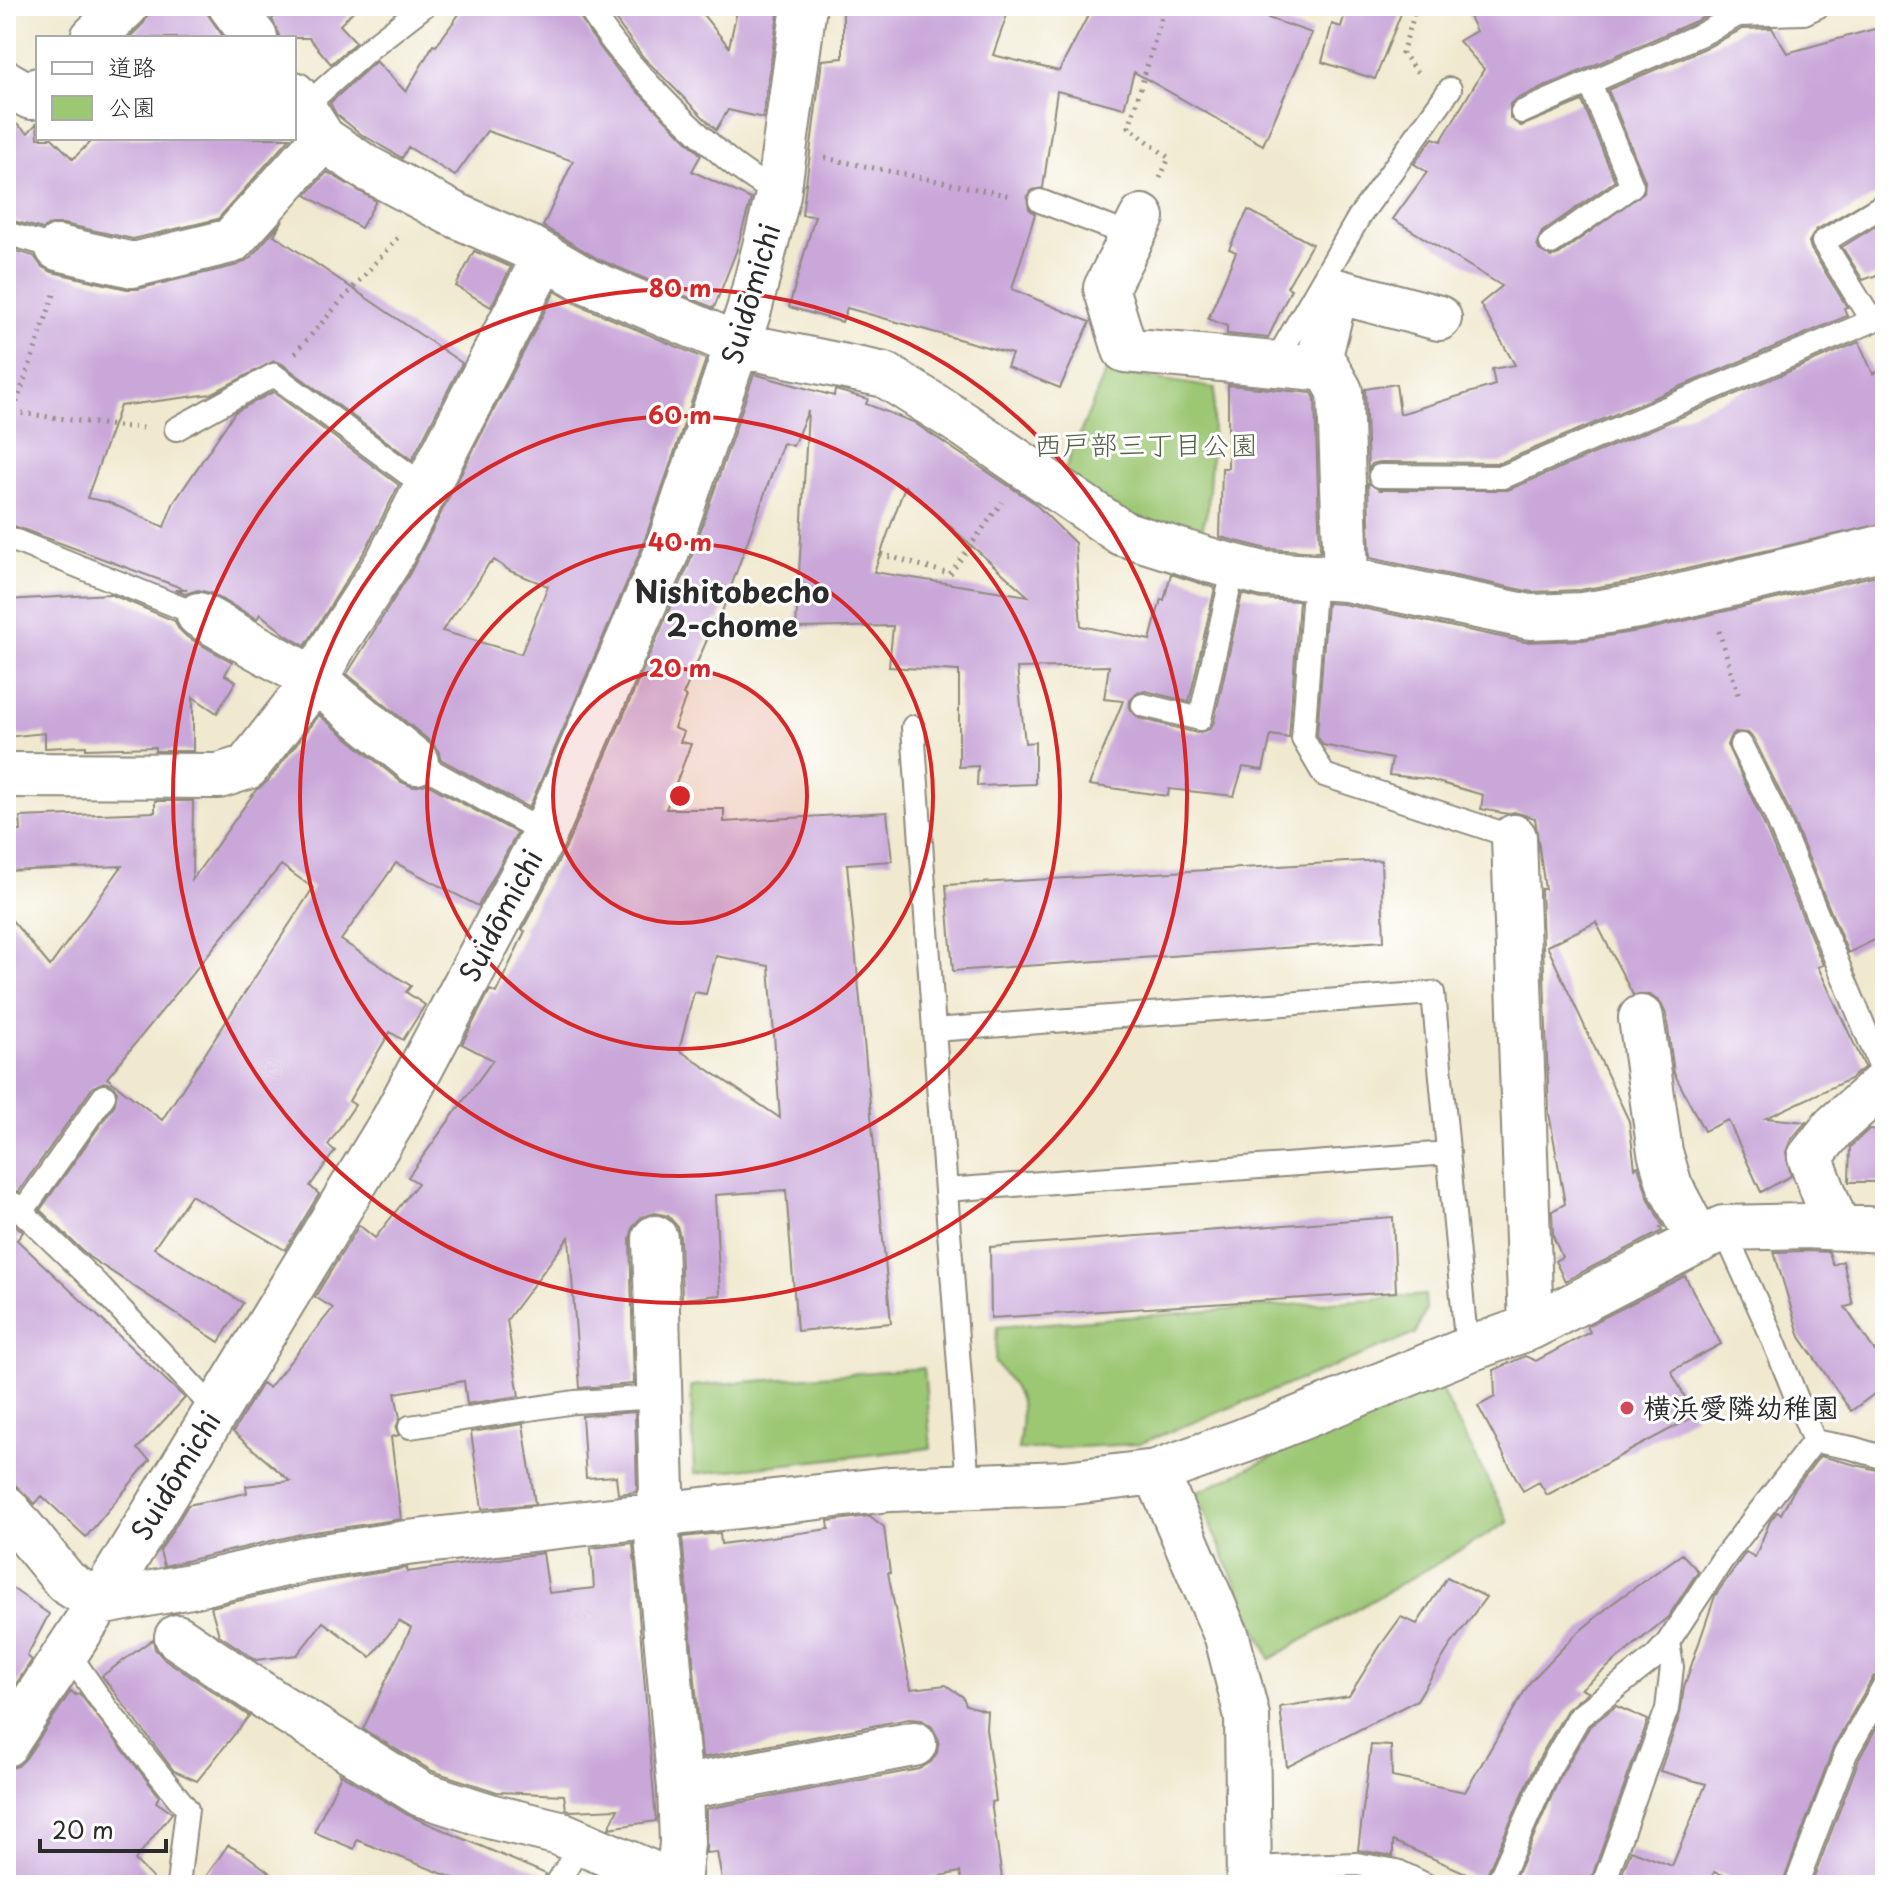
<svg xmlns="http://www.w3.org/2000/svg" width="1891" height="1891" font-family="'Playpen Sans','Klee One',sans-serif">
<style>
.green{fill:#9cc773;stroke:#64794f;stroke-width:2}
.building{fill:#c9a7d9;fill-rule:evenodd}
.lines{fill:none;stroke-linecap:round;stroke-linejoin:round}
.lane-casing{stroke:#8e8a7d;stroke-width:26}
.street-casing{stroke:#8e8a7d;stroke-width:48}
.path{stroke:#8e8a7d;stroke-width:5;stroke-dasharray:2 6;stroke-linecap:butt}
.lane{stroke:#fff;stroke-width:22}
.street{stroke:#fff;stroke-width:44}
.ring{fill:none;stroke:#d62828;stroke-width:4}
.poi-dot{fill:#d1495b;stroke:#fff;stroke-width:3}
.labels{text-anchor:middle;stroke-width:6;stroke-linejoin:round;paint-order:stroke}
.street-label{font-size:28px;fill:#2b2b2b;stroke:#fff}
.park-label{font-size:28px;fill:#536244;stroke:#fff}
.poi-label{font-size:28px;font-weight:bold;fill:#2b2b2b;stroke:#fff;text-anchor:start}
.neighbourhood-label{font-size:30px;font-weight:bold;fill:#2b2b2b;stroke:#fff}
.centre{fill:#d62828;stroke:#fff;stroke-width:4}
.ring-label{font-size:24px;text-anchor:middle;font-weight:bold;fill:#d62828;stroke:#fff;stroke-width:6;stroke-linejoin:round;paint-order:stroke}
</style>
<rect width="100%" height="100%" fill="#fff"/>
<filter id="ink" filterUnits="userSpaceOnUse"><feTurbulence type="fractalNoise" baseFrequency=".0125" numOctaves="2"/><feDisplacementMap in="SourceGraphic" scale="16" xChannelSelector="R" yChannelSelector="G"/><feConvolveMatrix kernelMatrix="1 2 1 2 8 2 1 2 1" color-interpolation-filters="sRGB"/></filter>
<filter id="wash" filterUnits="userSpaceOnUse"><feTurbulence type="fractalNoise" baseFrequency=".006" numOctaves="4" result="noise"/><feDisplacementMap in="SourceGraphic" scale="32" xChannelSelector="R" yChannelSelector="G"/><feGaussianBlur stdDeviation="1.8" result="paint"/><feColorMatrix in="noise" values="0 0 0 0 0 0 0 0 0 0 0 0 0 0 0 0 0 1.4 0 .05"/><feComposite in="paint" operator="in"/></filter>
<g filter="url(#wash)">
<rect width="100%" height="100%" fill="#f0e9cf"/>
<path class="green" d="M1106 371 1215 388 1208 507 1201 534 1132 517 1062 476Z
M1425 1295 1426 1310 1415 1334 1139 1444 1018 1450C1024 1405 1026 1399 995 1363L997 1327Z
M924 1368 931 1448 694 1474 691 1386Z
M1436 1380 1509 1522 1270 1659 1196 1493Z"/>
<g id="blocks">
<path class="building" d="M152 6H202L224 38H129L144 23Z
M281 6H358L340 25 356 42 331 64 309 38H280L272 19 283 9Z
M465 6H574L590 34 622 76 701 155 692 171 751 199 736 252 714 308 598 259 543 226 573 161 487 131 455 176 408 147 402 158 361 134 336 114 330 103 376 61 406 92 433 45 436 46Z
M605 6H696L729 47 738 6H779L763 118 728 110 716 130 644 58Z
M843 6H1010L993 55 1059 71 1093 6H1233L1312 33 1263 145 1134 72 1124 108 1057 91 1043 188 1032 190 1027 197 1029 209 1035 214 1012 289 1090 322 1060 388 1007 367 1012 354 847 308 842 322 789 307 815 216 802 215 822 60 843 58Z
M1347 6H1404L1375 79 1322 62 1332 24 1341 27Z
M1464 6H1725L1698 20 1516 99 1510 104V118L1521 126 1582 101 1615 181 1542 232 1537 243 1539 250 1551 257 1559 254 1644 192 1645 181 1608 90 1710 46 1742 29 1772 28 1787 53 1885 26V190L1816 230 1809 242 1811 249 1847 307 1844 308 1847 316 1500 463 1380 462 1372 464 1368 470 1365 389 1396 384 1400 414 1495 385 1492 369 1515 365 1480 304 1502 286 1393 219 1427 172 1414 164 1433 138 1441 141 1484 69 1459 41 1476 31Z
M6 116 28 133 37 123 38 138H52L73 159 94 138H290L218 219 133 239 64 224H51L43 229 6 219Z
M327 172 376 201 361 228 306 195Z
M1248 210 1312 244 1287 287 1291 289 1268 338 1227 334V326L1208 319 1236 252 1229 249Z
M283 220 274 235 462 363 412 460 282 364 274 361 211 394 120 406 87 498 108 502 164 527 173 504 235 412 273 392 399 485 366 549 305 646 286 635 260 614 257 619 210 593 198 590 185 594 175 590H187L6 523V248L34 256 42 267 52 272 127 289H138L238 265 250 258Z
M1885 220V272L1863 280 1842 247Z
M474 251 511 267 491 307 456 286Z
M555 291 577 304 706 359 643 545 529 808 440 759 439 752 432 743 347 674 410 573ZM494 560 510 571 548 586 521 654 442 631 479 580 489 563 491 564Z
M1859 342 1873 374 1885 368V523L1639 580 1580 590 1532 592 1370 558 1368 483 1380 490H1508Z
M754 374 834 396 835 390 868 399 866 404 913 422 1033 502 1075 543 1081 626 1150 640 1161 599 1164 600 1171 574 1215 588 1189 702 1146 691 1138 692 1130 701 1129 708 1139 718 1197 733 1210 729 1214 722 1242 594 1262 599 1299 601 1289 738 1271 735 1263 770 1243 767 1234 796 1169 789 1168 796 1089 785 1123 701 1104 699 1109 666 1017 668 1025 743 1035 742V784L977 786 978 766 959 767V671L889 667 893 626 796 628 808 411 793 446 783 443 719 620 716 619 683 695 686 697 674 728 684 732 680 742 691 744 666 809H724V822L887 812 892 861 847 864 891 1323 797 1331 786 1190 715 1195 720 1295 682 1299 680 1237 677 1226 668 1216 655 1213 641 1217 633 1227 630 1239 634 1384 580 1388 569 1237 507 1320 519 1396 467 1404 464 1381 395 1393 400 1418 396 1428 399 1435 391 1437 401 1519 301 1534 164 1566 160 1551 188 1505 247 1493 246 1486 290 1481 233 1432 262 1383 269 1388 333 1308 315 1297 359 1225 375 1238 418 1183 408 1177 493 1060 462 1044 490 990 496 993 525 931 522 930 568 843 689 564ZM905 486 1028 596 874 572ZM716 956 769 966 780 1118 679 1050 694 992 706 994Z
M1228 385 1312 393 1315 398 1320 552 1268 549 1220 537 1222 468H1228Z
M1885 573V935L1848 953 1787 806 1754 739 1748 733 1735 732 1730 737 1727 745 1761 817 1823 965 1818 967 1865 1067 1850 1079 1766 1118 1806 1122 1790 1141 1786 1152 1791 1176 1761 1192 1728 1120 1704 1131 1674 1073 1666 1014 1661 1003 1650 995H1633L1596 922 1547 946 1629 1121 1635 1168 1638 1166 1648 1197 1663 1227 1660 1228 1662 1231 1565 1281 1555 1261 1562 1257 1553 1236 1552 1211 1565 1204 1549 1113 1541 889H1545L1535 818 1514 812 1508 814 1481 809 1483 795 1427 779 1389 775 1392 759 1323 745 1317 736 1327 603 1343 604 1525 642 1583 640 1650 629Z
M110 594 175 621 178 628 187 637 232 662 225 675 236 681 217 713 193 697V751H155V747L86 749V746L45 748V733L6 737V600Z
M319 715 401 782 413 787 427 784 517 833 478 906 396 863 341 940 411 986 406 992 425 1005 403 1040 390 1032 349 1101 355 1105 328 1145 335 1151 310 1186 319 1194 285 1250 191 1195 154 1248 243 1303 219 1342 89 1257 40 1210 115 1104 117 1091 111 1084 104 1082 93 1087 19 1191 6 1193V913L50 966 122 866 6 871V831H21L20 817 155 812V801H193L192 880 256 790 267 782ZM281 865 313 888 162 1120 107 1078Z
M1381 860 1384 941 953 971 946 885Z
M1869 1129 1885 1131V1182H1849L1850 1147Z
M6 1216 23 1232 17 1240 185 1398 137 1449 150 1460 86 1537 42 1496 35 1504 6 1476Z
M1393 1217 1396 1292 991 1318 990 1247Z
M1805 1251 1829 1252 1833 1265 1843 1261 1853 1305 1845 1307 1885 1366V1386L1851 1411 1800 1337 1774 1252Z
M1685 1276 1721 1344 1671 1371 1695 1416 1547 1495 1539 1482 1523 1491 1478 1406 1495 1397 1494 1370 1525 1356 1536 1361 1590 1332 1587 1326Z
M635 1412 637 1488 636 1492 618 1494 616 1476 586 1478 582 1416Z
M523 1424 535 1504 482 1509 471 1432Z
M1820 1456 1885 1472V1670L1873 1677 1834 1746 1782 1885H1756L1714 1872 1711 1881 1714 1882V1885H1618L1631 1850 1672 1866 1706 1784 1660 1771 1680 1714 1684 1687 1715 1596 1746 1552 1755 1557 1770 1521 1777 1512 1781 1514 1794 1490Z
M870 1516 884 1527 890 1573H888L911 1689 946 1685 963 1697 966 1705 987 1711 986 1729 996 1801 991 1802 1003 1885H963L960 1872 925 1879 924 1877 866 1885H723L717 1852 706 1853V1809L919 1769 931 1762 937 1753 939 1740 932 1727 922 1720 909 1719 702 1758 682 1537 720 1533 721 1544 829 1529 828 1521Z
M633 1543 656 1821 609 1828 618 1809 571 1811 566 1809 564 1795 497 1792 432 1771 363 1729 411 1628 399 1621 371 1657 323 1622 297 1655 256 1660 219 1635 211 1607 310 1584 407 1568V1572L543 1553 549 1593 594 1588 591 1548Z
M1682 1554 1698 1571 1668 1617 1581 1689 1588 1692 1567 1710 1537 1762 1484 1881 1393 1841V1856L1358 1850 1371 1745 1391 1746 1392 1777 1465 1792 1530 1682 1574 1636 1613 1603Z
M1447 1577 1486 1597 1448 1649 1417 1700 1287 1767 1280 1707 1349 1696 1380 1646 1401 1617 1417 1624Z
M6 1584 49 1614 27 1656 32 1660 6 1699Z
M153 1639 155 1649 163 1658 249 1716 197 1781 174 1771 102 1676Z
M71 1691 76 1695 79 1693 159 1796 156 1802 172 1813 135 1860 159 1885H6V1769L18 1766 26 1758Z
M1616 1706 1648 1720 1589 1885H1512L1561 1775 1590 1726Z
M1885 1712V1885H1811L1859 1759Z
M339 1773 408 1815 546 1874 542 1885H471L357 1840 354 1849 314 1832 340 1777Z
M228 1845 245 1854 286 1885H200Z"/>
</g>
</g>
<g filter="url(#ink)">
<use href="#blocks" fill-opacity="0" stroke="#8e8a7d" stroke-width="2"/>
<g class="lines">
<defs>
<path id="lane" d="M588 6C619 58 680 119 727 159 742 172 761 183 778 195
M303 108 371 47 424 6
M1522 112 1704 33 1738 15 1804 13 1819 6
M1040 201 1132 236
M6 233 58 248
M1551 243 1632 186 1590 83
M1872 321 1823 242 1885 204
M1274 364 1359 217 1450 89
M176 429 274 375 427 488
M1380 476 1503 477 1872 321 1885 313
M6 537 199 615
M1315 576 1303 739 1324 775 1514 837
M1143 705 1200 719 1234 566
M913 727 934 1030
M1741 745 1774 811 1885 1077
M416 762 545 833
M946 1190 1449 1153
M14 1204 96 1283 216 1411
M22 1212 104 1096
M1723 1228 1767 1325 1814 1441 1852 1448 1885 1458
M410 1427 575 1402 660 1397
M968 1486 934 1030 1433 993 1467 1350
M67 1651 107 1709 187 1809 178 1885
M1249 1868 1357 1864 1397 1871 1426 1885
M556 1885 582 1843
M1497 1885 1549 1769 1579 1717 1655 1657 1668 1642 1722 1560 1814 1441
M1603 1885 1667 1709 1672 1667 1668 1642
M1796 1885 1846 1753 1885 1684"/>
<path id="street" d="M231 6 255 38
M93 38 126 6
M6 83 31 97 38 90
M294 94 323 139 365 167 451 213 532 249 587 281 738 345 885 375 963 424 1122 533 1212 561 1264 574 1346 579 1530 617 1582 615 1644 605 1885 547
M1142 217 1106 288 1125 350 1328 369
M58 248 133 265 231 241 323 139
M1346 579 1340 391 1320 356 1336 291 1439 318
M199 615 315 680 416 762
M6 775 219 776 247 767 315 680 334 645 388 562 545 256
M1514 837 1531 1327
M1641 1018 1660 1152 1670 1186 1699 1241
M1837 1227 1810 1157 1834 1127 1885 1082
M655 1238 662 1492 655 1514 680 1788 682 1843 678 1884
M1156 1472 1227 1637 1247 1716 1249 1885
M6 1508 66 1582 99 1603 196 1585 305 1559 407 1543 890 1489 1065 1483 1156 1472 1243 1441 1467 1350 1531 1327 1723 1228 1805 1226 1885 1230
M177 1637 276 1704 421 1794 493 1817 556 1832 679 1885
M6 1744 99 1603 394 1119 545 833 666 554 749 310 778 195 804 6
M680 1788 914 1744"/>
</defs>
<use href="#lane" class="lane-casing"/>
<use href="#street" class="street-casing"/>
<path class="path" d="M1417 6 1402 53 1420 76
M825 158 1011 196
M1160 178 1169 158 1129 127 1165 6
M295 353 400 235
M14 410 56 289
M6 411 116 426 144 428
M881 554 950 574 1002 502
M1719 631 1739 697"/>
<use href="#lane" class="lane"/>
<use href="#street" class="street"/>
</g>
</g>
<circle cx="680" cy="796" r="127" fill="#d62828" fill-opacity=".12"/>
<g class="ring">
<circle cx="680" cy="796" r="127"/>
<circle cx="680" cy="796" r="253"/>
<circle cx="680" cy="796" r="380"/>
<circle cx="680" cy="796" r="507"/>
</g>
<circle class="poi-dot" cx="1627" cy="1408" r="8"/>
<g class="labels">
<g class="street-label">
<text transform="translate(751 294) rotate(-74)" y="10">Suidōmichi</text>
<text transform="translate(501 916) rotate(-62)" y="10">Suidōmichi</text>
<text transform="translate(176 1476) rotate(-59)" y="10">Suidōmichi</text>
</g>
<g class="park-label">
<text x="1146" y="455">西戸部三丁目公園</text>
</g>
<g class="poi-label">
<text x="1643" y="1418">横浜愛隣幼稚園</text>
</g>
<g class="neighbourhood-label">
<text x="732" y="603">Nishitobecho<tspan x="732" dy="34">2-chome</tspan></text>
</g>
</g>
<circle cx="680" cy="796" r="12" class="centre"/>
<g class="ring-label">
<text x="680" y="297">80 m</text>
<text x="680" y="424">60 m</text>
<text x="680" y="551">40 m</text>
<text x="680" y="677">20 m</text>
</g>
<rect width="1891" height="1891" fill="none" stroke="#fff" stroke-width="32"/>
<rect x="36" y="36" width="260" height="104" fill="#ffffff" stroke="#aaaaaa" stroke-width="2"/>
<rect x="52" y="62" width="40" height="12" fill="#ffffff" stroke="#aaaaaa" stroke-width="2"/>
<text x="108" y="76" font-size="24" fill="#2b2b2b">道路</text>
<rect x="52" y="96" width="40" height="24" fill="#9cc773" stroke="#aaaaaa" stroke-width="2"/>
<text x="108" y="116" font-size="24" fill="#2b2b2b">公園</text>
<path d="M40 1839v12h126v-12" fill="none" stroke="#2b2b2b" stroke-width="4"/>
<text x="52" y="1839" font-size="24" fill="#2b2b2b" stroke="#ffffff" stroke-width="6" paint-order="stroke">20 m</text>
</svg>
